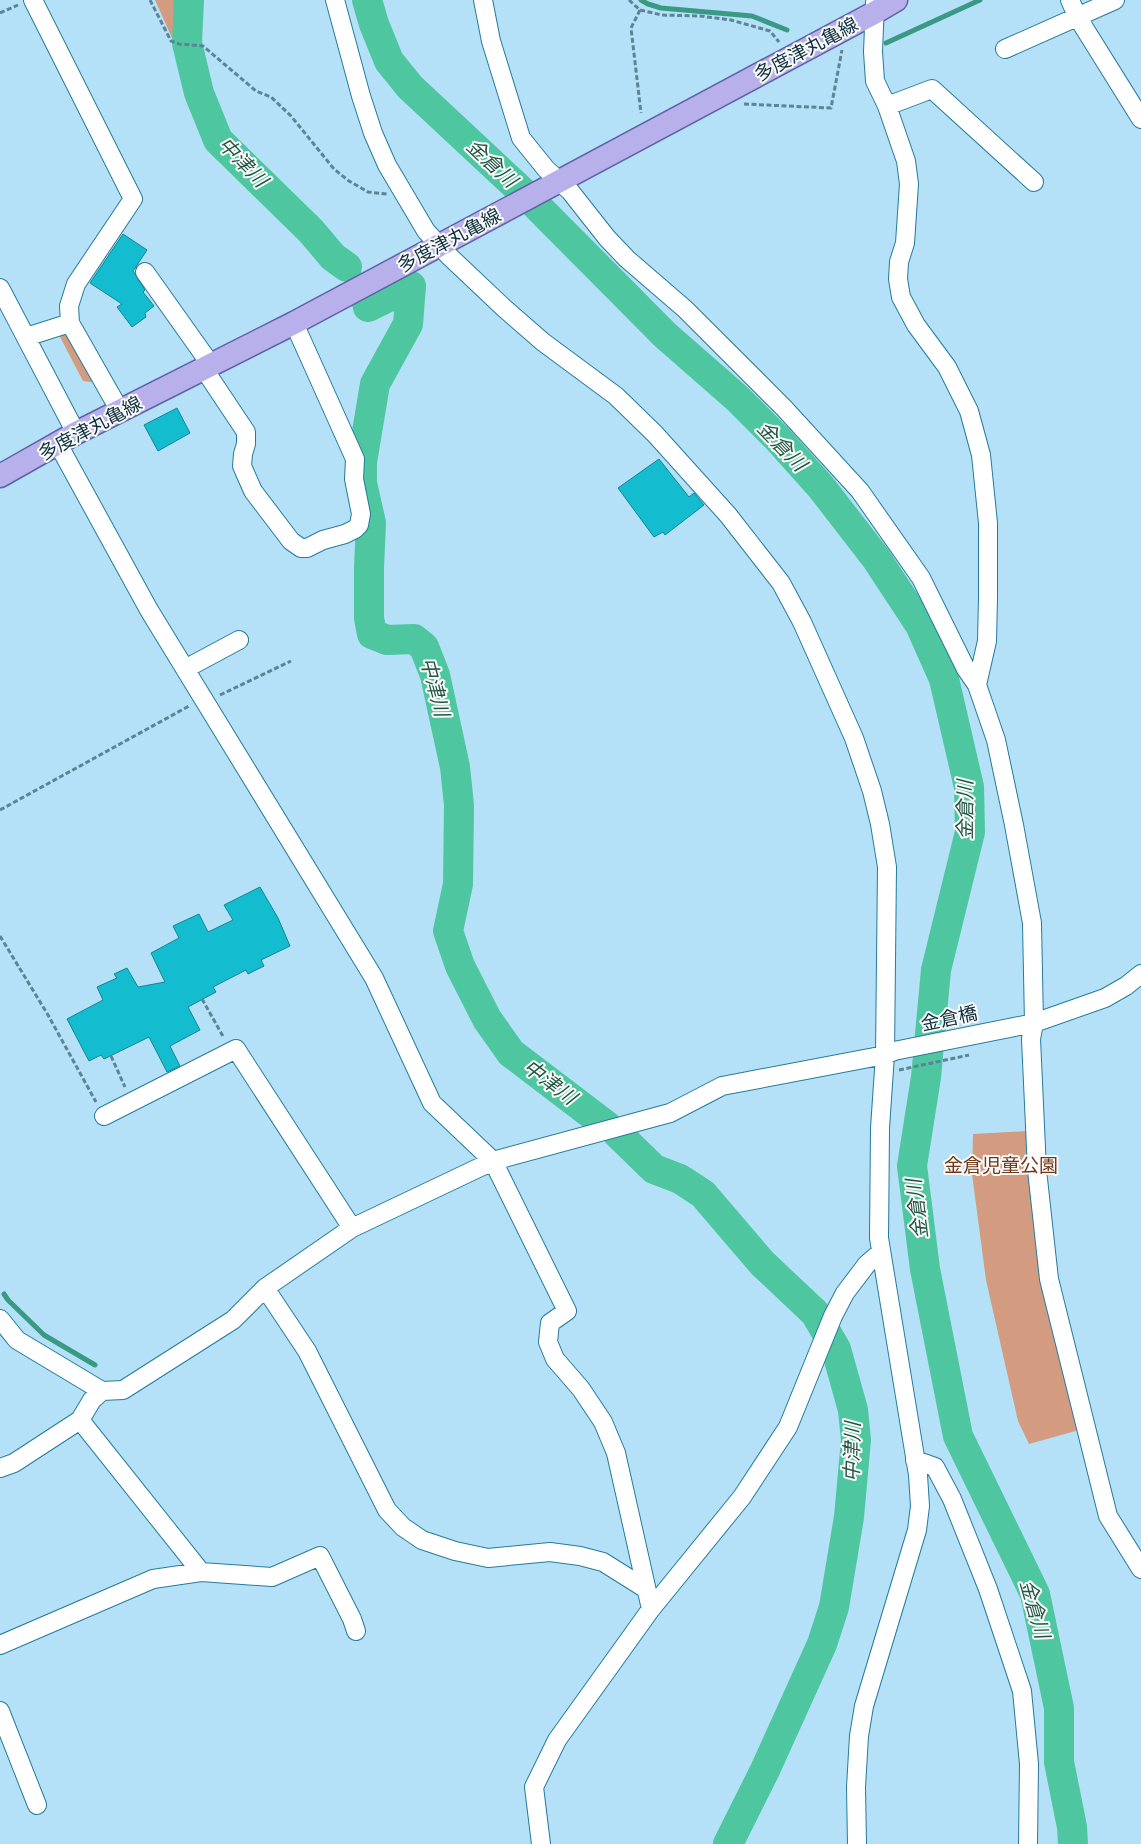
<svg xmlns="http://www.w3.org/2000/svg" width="1141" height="1844" font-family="'Exo 2','Noto Sans JP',sans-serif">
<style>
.green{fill:#d39b7f}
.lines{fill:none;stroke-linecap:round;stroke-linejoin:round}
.stream{stroke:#3a9982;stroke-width:5}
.river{stroke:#4ec69f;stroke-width:30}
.building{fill:#13bccf;stroke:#138592}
.minor-casing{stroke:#257b9b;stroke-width:20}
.major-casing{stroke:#5e61a6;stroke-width:25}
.path{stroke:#5c8496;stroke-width:3;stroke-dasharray:5 2.5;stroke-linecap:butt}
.minor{stroke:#fff;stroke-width:18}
.major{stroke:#b8b0eb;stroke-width:22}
.labels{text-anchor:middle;stroke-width:4;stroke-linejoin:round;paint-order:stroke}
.street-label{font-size:19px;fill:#0d303e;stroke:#fafafa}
.park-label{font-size:19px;fill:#703817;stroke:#fafafa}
.water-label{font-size:20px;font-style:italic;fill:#255746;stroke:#fafafa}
</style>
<rect width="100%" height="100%" fill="#b4e1f7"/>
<path class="green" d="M155 0H184L183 40 172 38Z
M67 331 98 383 83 381 59 335Z
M1029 1131 1079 1430 1029 1444 1018 1421 986 1280 972 1174 973 1134Z"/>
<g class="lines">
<path class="stream" d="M641 0 648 4 661 8 752 16 787 30
M886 43 980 0
M4 1294 8 1300 44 1335 95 1365"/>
<path class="river" d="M189 0 187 43 199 93 218 140 311 231 333 257 347 267
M367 0 374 24 389 61 410 87 529 198 665 335 737 398 778 439 821 487 876 558 920 625 944 679 969 787 970 832 936 970 926 1077 912 1166 925 1269 958 1436 1035 1594 1059 1708V1762L1072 1827 1073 1844
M367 303 368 307 411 286 408 324 375 384 362 462V483L371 523 369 568V618L372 634 387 640 414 639 424 647 435 675 455 767 459 805 458 884 448 931 460 966 487 1019 511 1053 607 1126
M618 1134 654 1169 680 1179 703 1194 762 1263 815 1313 836 1349 853 1410 856 1440 849 1517 834 1607 822 1644 765 1770 728 1844"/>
</g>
<path class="building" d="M123 234 147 250 133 271 145 290 143 292 154 306 145 313 146 317 132 327 117 307 122 304 90 283Z
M177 408 190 433 158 451 144 425Z
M659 459 689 497 694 493 704 505 665 535 663 532 654 537 618 488Z
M260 887 278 918 290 946 261 960 264 966 248 974 246 970 213 987 216 992 188 1007 200 1030 170 1046 180 1066 167 1072 149 1037 104 1059 101 1055 89 1061 67 1019 103 1000 97 987 117 978 114 974 127 968 138 987 165 982 151 953 179 938 173 926 199 914 208 932 233 920 224 905Z"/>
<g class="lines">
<defs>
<path id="minor" d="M33 0 133 199 76 284 69 306 70 323 120 411
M335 0 361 96 373 133 387 165 426 231 449 256 504 308 543 342 616 396 655 434 728 515 781 583 802 622 854 738 872 791 880 824 887 867 885 1055 880 1128 879 1238 918 1475 920 1506 917 1530 864 1706 859 1736 856 1787 857 1844
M483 0 491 41 521 138 546 169 570 191 607 238 627 259 685 309 784 408 860 491 921 578 966 669 977 685
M1070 0 1078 18 1141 119
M875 3 873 52 875 81 887 106 906 161 909 184 905 243 899 262 898 279 901 297 916 325 947 367 969 411 981 455 988 523V598L987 641 977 685 996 740 1014 825 1032 923 1034 1023 1031 1039 1037 1170 1049 1279 1108 1516 1141 1569
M1005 49 1115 0
M887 106 932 89 1034 182
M145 272 211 365
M0 288 76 433
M26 337 70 323
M204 369 246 432V444L243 454 242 466 253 491 291 541 301 548H307L323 540 345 534 355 529 359 525 361 514 354 479 355 459 294 323
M58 444 149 610 374 978 432 1103 493 1161 567 1311 550 1323 548 1342 555 1359 581 1389 603 1422 616 1453 651 1609
M185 669 239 640
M104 1116 236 1049 352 1228
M265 1288 307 1351 387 1510 403 1527 422 1540 455 1551 488 1558 550 1552 580 1556 603 1562 646 1589
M0 1319 17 1340 102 1391
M80 1420 201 1572
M915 1460 935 1467 952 1499 988 1589 1022 1691 1029 1764 1028 1844
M0 1468 14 1463 80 1420 92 1400 102 1391 123 1390 233 1320 265 1288 352 1228 493 1161 670 1113 722 1086 885 1055 894 1051 1034 1023 1105 998 1126 986 1141 974
M0 1645 153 1579 201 1572 272 1577 320 1556 352 1619 356 1631
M0 1711 37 1805
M541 1844 534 1787 557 1740 651 1609 742 1497 788 1427 833 1316 845 1293 867 1264 881 1252"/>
<path id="major" d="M0 476 76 433 294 323 874 13 896 0"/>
</defs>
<use href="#minor" class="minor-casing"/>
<use href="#major" class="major-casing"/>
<path class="path" d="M150 0 171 41 179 44 203 46 256 91 271 97 291 116 334 169 349 181 368 192 387 194
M629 0 640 10 662 15 700 16 731 20 770 31 779 42
M640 10 631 28 641 113
M0 13 18 5
M744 104 831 108 842 50
M220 695 291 661
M0 810 189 706
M0 936 48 1015 96 1102
M202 999 224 1038
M111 1056 125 1087
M899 1070 969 1055"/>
<use href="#minor" class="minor"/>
<use href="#major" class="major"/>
</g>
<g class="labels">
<g class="street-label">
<text transform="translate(806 49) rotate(-28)" y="7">多度津丸亀線</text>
<text transform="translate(449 240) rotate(-28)" y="7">多度津丸亀線</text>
<text transform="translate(90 428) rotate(-28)" y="7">多度津丸亀線</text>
<text transform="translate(949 1018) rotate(-12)" y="7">金倉橋</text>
</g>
<g class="park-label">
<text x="1001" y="1172">金倉児童公園</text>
</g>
<g class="water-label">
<text transform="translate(243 162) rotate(46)" y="7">中津川</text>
<text transform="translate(492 163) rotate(43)" y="7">金倉川</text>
<text transform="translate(782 446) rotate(46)" y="7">金倉川</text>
<text transform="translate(435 687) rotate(75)" y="7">中津川</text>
<text transform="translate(965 810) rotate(-90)" y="7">金倉川</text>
<text transform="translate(550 1082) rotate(37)" y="7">中津川</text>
<text transform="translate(917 1209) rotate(-97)" y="7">金倉川</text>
<text transform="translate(852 1452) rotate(-89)" y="7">中津川</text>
<text transform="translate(1035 1609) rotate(74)" y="7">金倉川</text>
</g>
</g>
</svg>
